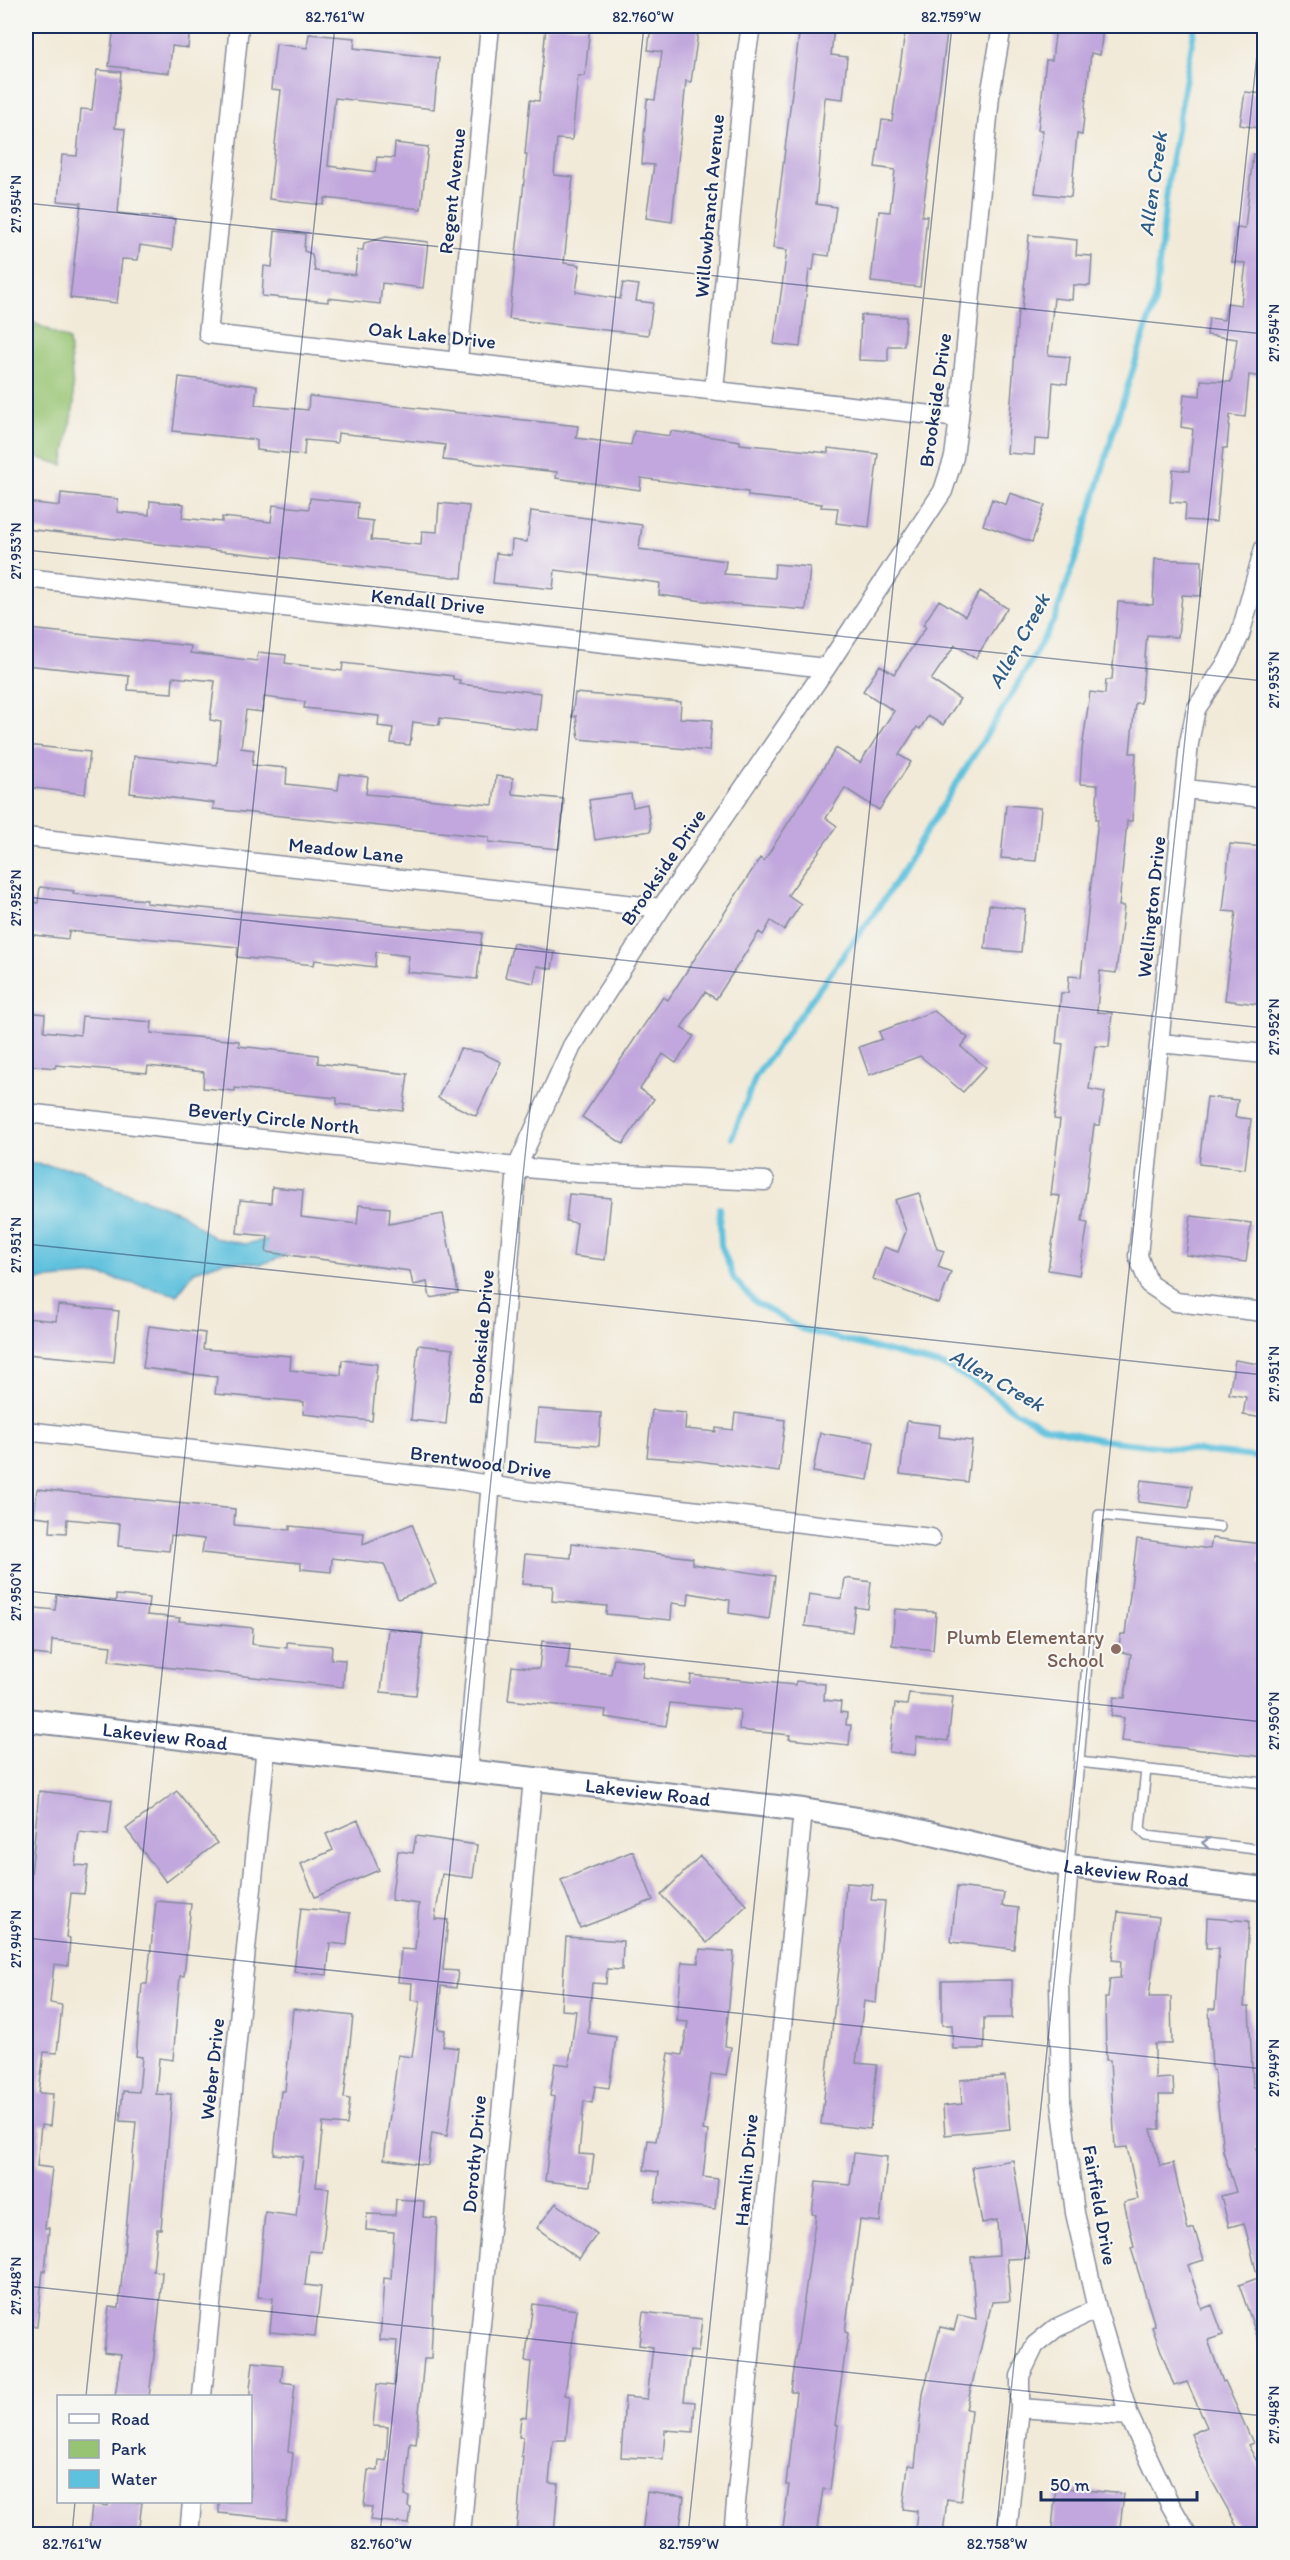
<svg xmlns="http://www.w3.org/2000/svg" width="1290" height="2560" font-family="Itim,sans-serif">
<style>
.green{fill:#97c472;stroke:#597a68;stroke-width:1.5}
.water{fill:#5ec1dd;stroke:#3c789e;stroke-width:1.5}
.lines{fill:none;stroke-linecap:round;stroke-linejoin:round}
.stream{stroke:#5ec1dd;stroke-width:6}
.building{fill:#c1a7dd}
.service-casing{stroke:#868c9b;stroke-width:12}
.minor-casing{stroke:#868c9b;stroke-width:21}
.tertiary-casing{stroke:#868c9b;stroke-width:26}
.service{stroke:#fff;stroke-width:9}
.minor{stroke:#fff;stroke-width:18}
.tertiary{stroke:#fff;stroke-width:22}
.oneway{stroke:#8d97ae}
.ticks{fill:none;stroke:#1b2f5e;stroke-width:1.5;stroke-opacity:0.45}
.education-dot{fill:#8d6e63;stroke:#f6f6f2;stroke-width:2}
.labels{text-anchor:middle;stroke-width:4.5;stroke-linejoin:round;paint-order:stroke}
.street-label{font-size:20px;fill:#1b2f5e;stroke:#f6f6f2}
.education-label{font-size:20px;fill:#785e54;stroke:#f6f6f2;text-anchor:end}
.water-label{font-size:21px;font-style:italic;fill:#2f5b84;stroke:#f6f6f2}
.neatline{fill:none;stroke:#1b2f5e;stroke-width:2}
.ticks-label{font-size:15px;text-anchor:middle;fill:#1b2f5e}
</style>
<rect width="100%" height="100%" fill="#f6f6f2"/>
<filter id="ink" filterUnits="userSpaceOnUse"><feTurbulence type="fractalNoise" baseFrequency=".0167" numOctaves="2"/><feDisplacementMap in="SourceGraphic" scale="12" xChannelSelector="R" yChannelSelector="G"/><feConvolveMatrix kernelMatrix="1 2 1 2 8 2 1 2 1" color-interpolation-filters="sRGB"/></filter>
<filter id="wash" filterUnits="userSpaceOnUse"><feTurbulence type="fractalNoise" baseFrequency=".008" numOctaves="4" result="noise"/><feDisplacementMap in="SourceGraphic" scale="24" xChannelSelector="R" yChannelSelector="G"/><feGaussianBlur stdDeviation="1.35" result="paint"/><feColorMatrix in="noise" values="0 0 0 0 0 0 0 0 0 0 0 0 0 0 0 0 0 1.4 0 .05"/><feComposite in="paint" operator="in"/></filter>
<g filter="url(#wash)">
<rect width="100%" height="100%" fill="#f2ead8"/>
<path class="green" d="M26 319 69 340 74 403 63 465 26 454Z"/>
<path class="water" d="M26 1163 81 1169 111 1187 181 1213 214 1238 245 1244 290 1235 291 1254 262 1264 224 1261 195 1271 177 1295 100 1275 26 1281Z"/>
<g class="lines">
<path class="stream" d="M732 1138 756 1076 885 898 1012 694 1055 618 1083 537 1119 413 1155 301 1168 181 1195 26
M719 1208 721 1245 734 1279 755 1302 801 1329 947 1367 980 1385 1016 1412 1046 1427 1102 1440 1264 1458"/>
</g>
<g id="blocks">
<path class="building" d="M114 26H190L188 48 172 46 169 73 109 66Z
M546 26H590L585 76H578L572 140 557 139 554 175 573 177 564 263 580 265 576 292 620 299 623 283 639 285 636 301 653 303 648 335 509 319 527 154H525L530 100 539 101Z
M651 26H699L691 82 686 81 672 222 646 218 654 165 642 164 647 99 655 100 662 52 648 50Z
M800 26 834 27 831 55 847 57 843 99 825 97 816 204 836 207 829 256 815 254 813 270H809L800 347 774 344 787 250 773 248Z
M906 26H948L922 216H927L920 287 871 282 879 211 890 212 895 170 875 167 882 120 892 121Z
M1056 26H1103L1100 55 1091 53 1082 135 1077 134 1071 197 1035 193 1043 130H1038L1046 60H1052Z
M309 34 355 38 354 48 439 58 434 109 335 98 328 166 375 172 377 157 394 158 395 143 428 147 421 209 325 198 324 205 269 199 281 90 271 89 276 44 307 48Z
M97 70 121 72 115 128 125 129 118 213 175 219 172 250 140 245 138 260 122 259 117 303 70 298 81 203 58 201 62 155 77 156 81 109 92 110Z
M1245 92 1264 94V129L1240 125Z
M1253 154 1264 155V358L1262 377 1249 375 1245 417 1230 415 1227 448H1223L1216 522 1185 520 1186 503 1170 502 1173 469 1189 471 1193 429 1181 427 1184 394 1200 396 1201 380 1231 382 1237 339 1207 335 1209 318 1224 320 1227 303 1241 305 1246 263 1232 262 1236 228 1245 229Z
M275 231 305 234 304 251 312 254 315 271 355 275 358 250H363L364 243 386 237 428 242 423 288 382 283 380 304 328 298V302L262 296 264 266 272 267Z
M1029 235 1077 240 1076 255 1092 256 1090 286 1073 285 1072 300 1054 298 1048 355 1070 357 1067 384 1053 382 1049 440 1035 439 1034 455 1007 453 1018 311H1022Z
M861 315 906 317 904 346H888V361L859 360Z
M179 377 257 386 255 405 308 410 309 396 578 426 576 438 631 445 634 431 670 436 671 431 740 441V444L828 453V448L878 454 869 527 836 523 838 508 821 507 822 504 748 496V492L641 478 640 490 556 478 557 472 443 460 445 445 413 441 338 433 337 443 305 440 304 455 257 450V440L173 431Z
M61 493 118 499 117 512 149 515 150 501 184 504 182 518 222 522V517L271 522 273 505 309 509 310 498 358 503 357 519 373 521 371 540 421 545 422 531 437 532 439 503 469 506 462 578 26 529V502L60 506Z
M1010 493 1045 505 1032 542 983 525 992 499 1006 505Z
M531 511 642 525 639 549 726 561 724 574 774 578 775 564 810 567 806 610 720 603 659 595 660 583 555 570 553 589 493 583 496 553 511 555 512 540 527 542Z
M1155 559 1202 561 1201 596 1182 595 1178 637 1147 635 1141 703H1135L1130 753H1136L1132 821H1127L1119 906H1124L1116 973 1100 971 1097 1012 1112 1013 1109 1047 1095 1046 1089 1089 1105 1092 1100 1125H1094L1082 1222 1088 1223 1079 1275 1048 1270 1060 1196 1051 1195 1060 1120 1054 1119 1063 1044 1056 1043 1061 993H1068L1069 976 1081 977 1098 819H1096L1098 785 1080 784 1082 750 1090 692 1105 694 1106 680H1112L1118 602 1153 605Z
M980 591 1007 608 976 658 955 645 931 680 960 699 943 725 928 716 920 729 917 727 899 755 911 762 879 810 845 788 826 818 837 826 788 895 801 904 784 930 771 921 763 935 759 932 716 999 705 992 681 1028 694 1036 676 1063 663 1054 640 1089 654 1099 623 1144 582 1117 663 997 668 1000 760 858 764 861 836 748 860 763 894 711 863 691 880 665 894 674 926 627 923 625 939 600 965 616Z
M29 629 191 646 190 653 257 661 258 652 286 655 285 663 342 671 343 663 453 676V679L460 680 459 684 541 693 537 730 440 718 439 725 413 722 410 745 391 743 393 728 378 726 379 716 304 708 305 702 264 697 262 712 246 710 241 748 254 750 252 765 287 768 286 784 338 790 340 774 368 777 366 794 493 805 496 776 513 778 512 794 564 799 559 849 489 842V837L213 809 214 803 130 793 134 756 217 765 221 722 210 720 215 681 173 677 172 693 128 690 129 676 26 665Z
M575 693 681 702 680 718 712 720 709 751 579 739 576 716 572 717Z
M26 745 90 752 85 794 26 787Z
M631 794 633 807 647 804 651 831 595 840 589 800Z
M1006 805 1041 808 1036 861 1001 858Z
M1230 844 1264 847V1005L1225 1000 1236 912 1223 911Z
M40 887 74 891 73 894 147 900 146 903 482 933 477 979 407 972 409 956 376 952 375 967 315 960 314 965 237 957 238 947 69 931 68 939 26 934V901L38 903Z
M989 905 1025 909 1021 952 985 949Z
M513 943 555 952 552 969 537 966 534 983 505 977Z
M934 1011 968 1038 961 1047 986 1067 963 1092 920 1056 869 1075 859 1047 882 1039 879 1032Z
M26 1012 45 1014 44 1031 80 1035 82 1016 152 1022 151 1033 239 1041V1046L318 1055V1063L408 1074 403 1111 337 1104V1098L235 1088V1091L203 1088 204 1072 148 1066 147 1073 56 1065 55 1068 26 1065Z
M460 1049 480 1052 501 1062 476 1116 438 1098Z
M1207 1097 1238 1100 1235 1117 1251 1119 1245 1169 1199 1164Z
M272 1187 303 1190 301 1217 357 1224 359 1205 390 1208 389 1224 443 1214 458 1293 430 1298 427 1282 413 1285 410 1271 266 1252 268 1236 237 1233 240 1200 271 1203Z
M919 1193 937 1249 944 1251 938 1267 951 1272 939 1304 873 1279 884 1247 898 1252 906 1231 895 1200Z
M569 1194 611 1198 605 1260 573 1256 577 1223 566 1221Z
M1191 1216 1251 1223 1246 1262 1186 1255Z
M58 1305 119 1311 114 1362 26 1354V1318L56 1321Z
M149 1326 205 1333 203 1349 291 1356 290 1370 341 1375 342 1360 377 1364 372 1421 303 1414 304 1402 215 1394 217 1377 143 1368Z
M418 1345 453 1349 446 1424 411 1420Z
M1235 1360 1264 1365V1418L1243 1415 1246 1397 1229 1394Z
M538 1409 601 1413 599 1446 535 1442Z
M652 1410 686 1413 685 1429 716 1432V1428L733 1430 735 1413 785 1420 779 1472 699 1461 647 1457Z
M907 1421 940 1425 939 1437 972 1441 967 1482 900 1474Z
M820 1433 874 1442 868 1480 813 1472Z
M1141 1480 1192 1486 1189 1508 1138 1502Z
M37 1489 235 1509 234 1525 290 1530V1526L364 1533 363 1544 412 1524 436 1584 398 1599 384 1564 332 1558 331 1572 301 1569V1563L202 1553 204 1539 171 1535 169 1551 118 1546 120 1524 67 1519 66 1533 50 1532 51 1518 34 1516Z
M1212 1538 1262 1544 1259 1563H1264V1757L1121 1741 1124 1718 1111 1716 1114 1697 1125 1698 1131 1654 1118 1651 1121 1634H1125L1137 1539 1210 1549Z
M572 1543 693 1558 692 1564 775 1576 769 1619 729 1613 730 1600 689 1593 688 1605 672 1603 671 1620 606 1614 607 1606 552 1601 553 1586 522 1584 525 1554 571 1558Z
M845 1578 871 1582 868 1609 855 1607 852 1632 805 1626 809 1594 842 1599Z
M57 1595 116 1601V1595L149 1598 147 1615 180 1618 179 1621 253 1628 252 1644 287 1648V1642L332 1646 331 1659 345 1660 343 1687 109 1661 111 1646 52 1640 51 1656 26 1653 27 1607 55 1610Z
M895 1609 936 1612 933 1650 892 1645Z
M388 1629 423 1633 416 1695 381 1692Z
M542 1641 570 1644 567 1669 611 1674 614 1658 644 1662 642 1677 690 1684 691 1675 795 1685 796 1681 825 1684 824 1700 841 1702 840 1712 847 1713 846 1725H851L849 1745 789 1739 790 1735 739 1730 740 1710 670 1703 666 1726 605 1717 606 1710 508 1700 512 1666 539 1669Z
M909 1693 953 1697 948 1741 917 1737 915 1755 889 1752 895 1704 907 1705Z
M39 1791 112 1800 108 1835 79 1832 75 1865 88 1866 84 1894 71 1893 66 1937 70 1938 68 1966 54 1964 50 2003 62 2005 57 2053 44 2052 39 2093 53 2094 50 2126 41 2125 37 2166 52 2168 45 2228H49L45 2271H43L37 2326 26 2325V1961L30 1917H27Z
M177 1791 217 1843 166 1882 126 1829Z
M358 1820 379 1870 315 1897 301 1864 333 1850 326 1834Z
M416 1836 477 1845 473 1878 442 1874 435 1919 448 1920 443 1970 458 1971 456 1988 441 1986 438 2029 445 2030 443 2046 458 2048 447 2136 432 2133 428 2165 384 2159 398 2055 412 2057 420 2001 411 2000 412 1983 398 1982 401 1949 415 1950 419 1904 391 1900 398 1851 413 1853Z
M633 1851 653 1900 580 1928 561 1880Z
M700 1856 747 1905 707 1943 661 1895Z
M846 1883 873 1885 871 1900 885 1901 876 2003 864 2001 856 2063 877 2065 870 2129 821 2124 842 1943Z
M957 1887 1004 1893 1002 1906 1018 1908 1014 1949 951 1942Z
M156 1901 191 1904 184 1976H180L173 2060 159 2058 156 2094 172 2095 161 2229H157L153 2271 162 2272 159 2313 149 2397H115L121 2354 104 2352 109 2307 119 2308 136 2122 120 2121 123 2091 139 2092 142 2057 136 2056 142 1984H147Z
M301 1908 350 1913 347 1945 330 1943 327 1975 294 1972Z
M1118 1912 1159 1917 1149 1997H1171L1172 2044H1155V2079L1173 2078 1174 2095H1159L1160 2129H1151L1160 2166 1173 2163 1188 2230 1194 2228 1204 2260 1188 2265 1202 2309 1212 2305 1223 2335 1208 2340 1223 2382 1225 2381 1253 2443 1248 2445 1264 2475V2524L1246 2535H1242L1211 2479 1191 2434 1207 2427 1187 2382 1174 2386 1152 2327 1155 2326 1131 2248 1134 2247 1124 2202 1138 2199 1127 2147 1115 2148 1110 2060H1106L1105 1998H1108L1110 1979 1120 1978 1121 1961 1112 1960Z
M1207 1918 1249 1921 1244 2007H1249L1253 2087H1257L1264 2147 1256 2148 1264 2180V2349L1262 2350 1239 2285 1258 2278 1244 2223 1229 2227 1221 2196 1236 2192 1223 2151 1214 2070H1212L1209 2009H1215L1219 1948H1206Z
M566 1937 623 1941 622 1970 607 1969 606 1984 592 1983 588 2033 616 2037 609 2088 595 2086 592 2103 584 2101 579 2154 594 2155 590 2186 545 2181 555 2097 550 2096 555 2063 569 2065 576 2011 561 2010Z
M700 1949 734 1952 725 2046 731 2047 726 2076 711 2074 703 2130 708 2131 703 2177 718 2179 715 2209 655 2202 659 2172 644 2170 648 2140 656 2141 669 2053 682 2055 688 2022 677 2021 682 1962 698 1963Z
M1012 1980V2018H984V2049H953L952 2025H942V1981Z
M293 2009 353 2016 344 2098 350 2099 347 2125 323 2123 316 2187 329 2188 322 2252 309 2251 305 2285 321 2287 315 2336 270 2332 273 2298 258 2297 265 2212 296 2216 303 2157 274 2154 281 2091H285Z
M1005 2076 1010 2129 945 2135 943 2106 962 2104 960 2080Z
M854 2153 887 2157 880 2222 860 2220 845 2332 848 2333 835 2425 838 2426 830 2490 823 2489 816 2535H782L789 2485H786L796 2392H791L816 2215 812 2214 816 2182 850 2185Z
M1013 2160 1029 2258 1007 2259 1010 2301 992 2302 966 2409 971 2410 961 2501 947 2499 943 2535H915L917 2511 903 2509 908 2465 915 2466 923 2394 940 2327 954 2330 958 2315 976 2319 971 2257 999 2255 997 2220 982 2223 972 2167Z
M396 2199 424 2201 423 2217 437 2218 431 2359H424L416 2444 410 2443 405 2496 409 2497 408 2507 411 2508 409 2524 370 2520 372 2507 364 2506 368 2470 378 2471 379 2460 386 2461 388 2427 373 2426 377 2384 394 2386 397 2341 380 2340 384 2278 391 2279 394 2232 366 2230 367 2214 395 2215Z
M556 2203 597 2234 579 2259 537 2228Z
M533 2304 577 2310 565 2395 570 2396 566 2440H553L549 2483 558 2484 554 2535H516L523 2456H521L523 2437H519L521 2417 526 2418 531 2362 525 2361Z
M643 2312 702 2319 698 2352 690 2351 684 2401 695 2402 693 2432 665 2430 663 2459 621 2457 625 2397 647 2399 653 2347 639 2345Z
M253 2362 283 2365 281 2382 295 2384 288 2452 293 2453 286 2520 219 2513V2502H250V2389Z
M1056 2487 1124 2494 1119 2535H1068V2530L1052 2529Z
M647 2492 684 2497 679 2535H642Z
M109 2502H142L138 2535H89L92 2504 108 2506Z"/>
</g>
</g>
<g filter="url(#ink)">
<use href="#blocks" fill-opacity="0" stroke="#868c9b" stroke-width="1.5"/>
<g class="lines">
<defs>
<path id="service" d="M1079 1762 1099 1515 1220 1527
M1146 1769 1140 1829 1147 1836 1264 1850
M1069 1866 1079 1762 1264 1783"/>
<path id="minor" d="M239 26 208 334 959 418
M458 360 490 26
M714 390 746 58 751 26
M1264 548 1240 635 1228 661 1196 709 1189 743 1138 1256 1149 1284 1176 1302 1264 1312
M26 578 826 668
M1186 789 1264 798
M26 837 661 908
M1161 1043 1264 1054
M26 1113 517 1167 578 1173 765 1181
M26 1431 459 1480 526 1491 931 1538
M467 1771 517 1167 572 1046 661 908 826 668 943 491 954 457 959 418 990 96 1002 26
M1069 1866 1059 1980 1061 2102 1075 2213 1097 2309 1129 2416 1170 2504 1187 2534
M202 2396 266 1746
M1020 2408 1129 2416
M189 2534 192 2502
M461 2534 533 1779
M733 2534 803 1810
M1007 2534 1020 2408V2376L1035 2345 1056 2328 1097 2309"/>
<g id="tertiary">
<path id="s1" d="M26 1720 803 1810 894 1825 1069 1866 1264 1889"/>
</g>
</defs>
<use href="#service" class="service-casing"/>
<use href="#minor" class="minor-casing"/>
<use href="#tertiary" class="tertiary-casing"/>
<use href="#service" class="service"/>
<use href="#minor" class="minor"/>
<use href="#tertiary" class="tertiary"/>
</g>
<defs><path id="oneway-chevron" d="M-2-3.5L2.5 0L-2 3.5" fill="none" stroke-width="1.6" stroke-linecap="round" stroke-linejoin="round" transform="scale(1.5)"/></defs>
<use class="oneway" href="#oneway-chevron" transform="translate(1206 1843) rotate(-174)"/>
</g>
<path class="ticks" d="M26 42 27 26M26 203 1264 334M26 550 1264 681M26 897 1264 1028M26 1244 1264 1375M26 1591 1264 1722M26 1938 1264 2069M26 2286 1264 2416M86 2396 335 26M72 2534 75 2502M380 2534 644 26M688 2534 952 26M996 2534 1260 26"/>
<circle class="education-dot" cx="1116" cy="1649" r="6"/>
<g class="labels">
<g class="street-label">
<text transform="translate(452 191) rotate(-84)" y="7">Regent Avenue</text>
<text transform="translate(709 206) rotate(-85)" y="7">Willowbranch Avenue</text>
<text transform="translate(432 335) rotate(6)" y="7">Oak Lake Drive</text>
<text transform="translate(935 400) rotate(-82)" y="7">Brookside Drive</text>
<text transform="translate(428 601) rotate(6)" y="7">Kendall Drive</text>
<text transform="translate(346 850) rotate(6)" y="7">Meadow Lane</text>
<text transform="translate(663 867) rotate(-56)" y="7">Brookside Drive</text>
<text transform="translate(1151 907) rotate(-84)" y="7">Wellington Drive</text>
<text transform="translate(274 1118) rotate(6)" y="7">Beverly Circle North</text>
<text transform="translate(481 1337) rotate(-85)" y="7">Brookside Drive</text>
<text transform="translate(481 1462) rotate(8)" y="7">Brentwood Drive</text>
<text dy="7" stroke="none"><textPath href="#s1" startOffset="140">Lakeview Road</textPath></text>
<text dy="7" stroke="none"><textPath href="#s1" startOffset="626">Lakeview Road</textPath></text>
<text dy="7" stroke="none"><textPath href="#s1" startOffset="1112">Lakeview Road</textPath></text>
<text transform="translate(212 2069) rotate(-84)" y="7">Weber Drive</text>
<text transform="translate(474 2154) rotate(-85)" y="7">Dorothy Drive</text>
<text transform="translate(746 2170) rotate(-85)" y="7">Hamlin Drive</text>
<text transform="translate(1100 2205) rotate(80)" y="7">Fairfield Drive</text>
</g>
<g class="education-label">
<text x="1104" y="1644">Plumb Elementary<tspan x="1104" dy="23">School</tspan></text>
</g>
<g class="water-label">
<text transform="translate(1153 184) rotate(-82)" y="7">Allen Creek</text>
<text transform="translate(1019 641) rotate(-61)" y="7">Allen Creek</text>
<text transform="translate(997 1380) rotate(30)" y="7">Allen Creek</text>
</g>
</g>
<rect width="1290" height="2560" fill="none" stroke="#f6f6f2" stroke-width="66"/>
<rect x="57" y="2395" width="195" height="108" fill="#f6f6f2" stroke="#9ea6b7" stroke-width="1.5"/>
<rect x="69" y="2414" width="30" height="9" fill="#ffffff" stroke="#9ea6b7" stroke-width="1.5"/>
<text x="111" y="2425" font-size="18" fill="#1b2f5e">Road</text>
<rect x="69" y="2440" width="30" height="18" fill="#97c472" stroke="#9ea6b7" stroke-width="1.5"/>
<text x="111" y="2455" font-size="18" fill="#1b2f5e">Park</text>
<rect x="69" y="2470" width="30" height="18" fill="#5ec1dd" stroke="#9ea6b7" stroke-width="1.5"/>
<text x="111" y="2485" font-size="18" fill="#1b2f5e">Water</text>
<path d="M1041 2491v9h156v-9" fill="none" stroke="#1b2f5e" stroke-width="3"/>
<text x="1050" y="2491" font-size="18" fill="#1b2f5e" stroke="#f6f6f2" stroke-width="4.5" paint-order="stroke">50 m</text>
<rect x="33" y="33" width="1224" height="2494" class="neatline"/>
<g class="ticks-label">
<text x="335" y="22">82.761°W</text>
<text x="643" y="22">82.760°W</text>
<text x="951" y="22">82.759°W</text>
<text transform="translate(16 204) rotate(-90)" y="5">27.954°N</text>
<text transform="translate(1274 333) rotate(-90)" y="5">27.954°N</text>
<text transform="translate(16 551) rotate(-90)" y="5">27.953°N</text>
<text transform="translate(1274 680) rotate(-90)" y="5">27.953°N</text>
<text transform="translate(16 898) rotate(-90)" y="5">27.952°N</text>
<text transform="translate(1274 1027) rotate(-90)" y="5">27.952°N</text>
<text transform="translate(16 1245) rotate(-90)" y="5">27.951°N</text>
<text transform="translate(1274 1374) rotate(-90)" y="5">27.951°N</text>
<text transform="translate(16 1592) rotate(-90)" y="5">27.950°N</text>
<text transform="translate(1274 1721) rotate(-90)" y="5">27.950°N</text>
<text transform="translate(16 1939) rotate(-90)" y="5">27.949°N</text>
<text transform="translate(1274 2068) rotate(-90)" y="5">27.949°N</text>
<text transform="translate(16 2286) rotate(-90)" y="5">27.948°N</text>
<text transform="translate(1274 2415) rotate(-90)" y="5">27.948°N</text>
<text x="72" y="2549">82.761°W</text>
<text x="381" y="2549">82.760°W</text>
<text x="689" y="2549">82.759°W</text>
<text x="997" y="2549">82.758°W</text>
</g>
</svg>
